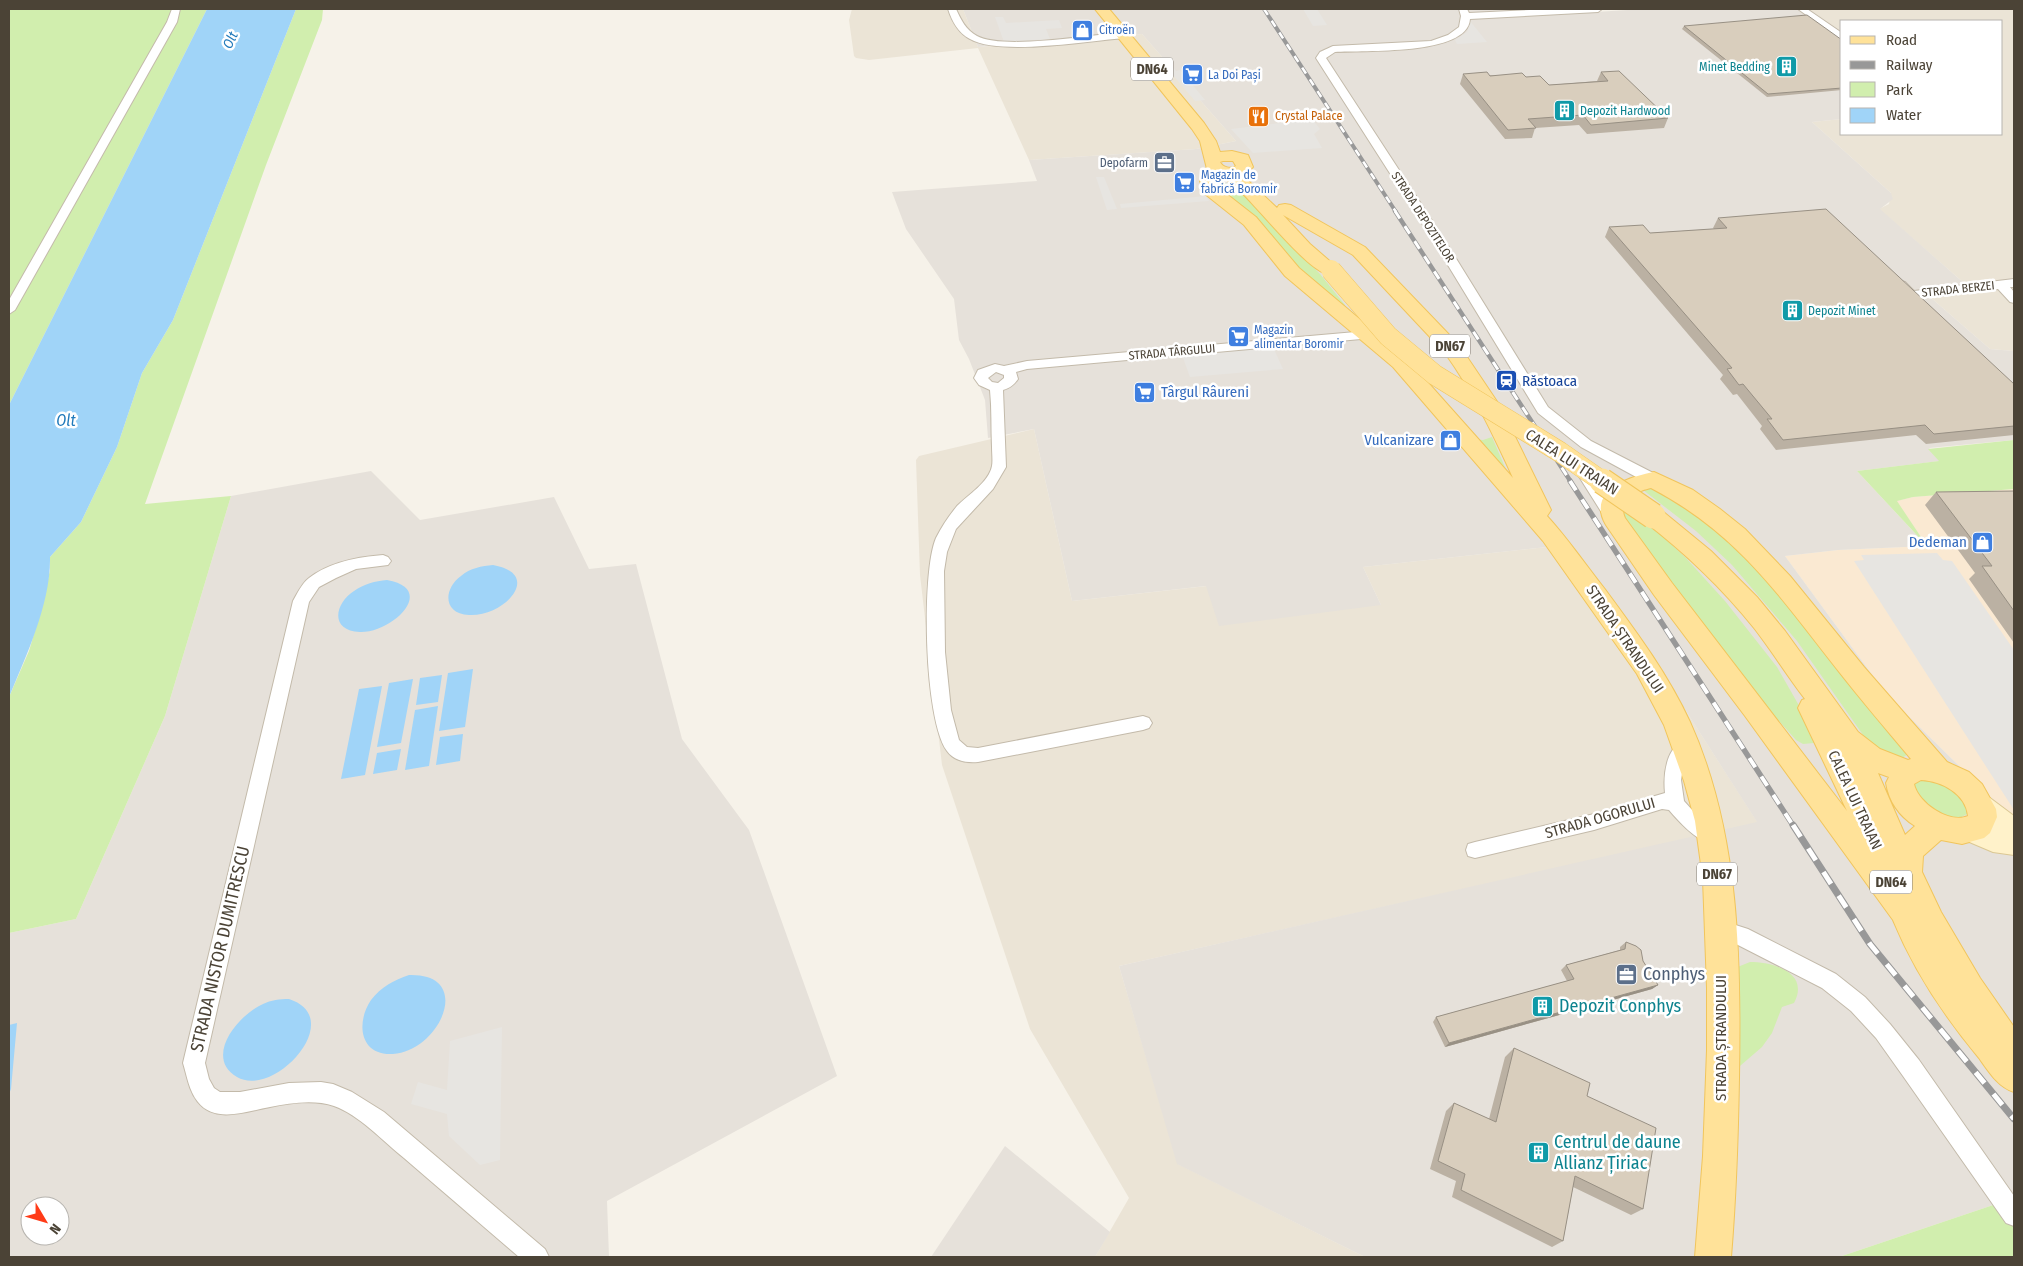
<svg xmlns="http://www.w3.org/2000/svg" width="2023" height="1266" font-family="'Fira Sans Condensed',sans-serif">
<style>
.residential{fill:#ebe4d6}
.commercial{fill:#fae9d2}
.industrial{fill:#e6e1da;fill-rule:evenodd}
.green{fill:#d1eeae}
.parking{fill:#e7e5e1}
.water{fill:#a0d4f8}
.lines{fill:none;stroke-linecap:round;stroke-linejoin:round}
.street-casing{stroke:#c3baaa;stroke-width:2}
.secondary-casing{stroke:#dbc894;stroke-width:2}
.primary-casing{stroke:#f1c55c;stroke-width:2}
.street{fill:#fff;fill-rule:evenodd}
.secondary{fill:#fff2ca;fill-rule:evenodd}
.primary{fill:#ffe299;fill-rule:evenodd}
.rail-far3-casing{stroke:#989898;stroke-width:4}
.rail-far2-casing{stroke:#989898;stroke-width:4.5}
.rail-far1-casing{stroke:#989898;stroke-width:5.5}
.rail-casing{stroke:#989898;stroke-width:7}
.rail-far3{stroke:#fff;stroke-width:2.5;stroke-dasharray:7;stroke-linecap:butt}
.rail-far2{stroke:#fff;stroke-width:3;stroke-dasharray:9;stroke-linecap:butt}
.rail-far1{stroke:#fff;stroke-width:4;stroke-dasharray:11;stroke-linecap:butt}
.rail{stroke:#fff;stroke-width:5;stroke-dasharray:14;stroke-linecap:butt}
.primary-bridge-far1-casing{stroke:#f1c55c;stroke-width:21;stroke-linecap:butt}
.primary-bridge-casing{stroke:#f1c55c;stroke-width:27;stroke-linecap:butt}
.primary-bridge-far1{stroke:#ffe299;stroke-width:20}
.primary-bridge{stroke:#ffe299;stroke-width:25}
.wall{fill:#bbb1a3}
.shaded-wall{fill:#989084}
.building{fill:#d9cebd;stroke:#989084}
.labels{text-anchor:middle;stroke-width:5;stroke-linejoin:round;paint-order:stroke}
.far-shop-label{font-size:12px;fill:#366cbe;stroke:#fff;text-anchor:start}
.far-culture-label{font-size:12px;fill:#0d838f;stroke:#fff;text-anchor:start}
.far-food-label{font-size:12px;fill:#c56008;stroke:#fff;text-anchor:start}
.far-service-label{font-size:12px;fill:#4e5e75;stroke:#fff;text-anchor:end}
.far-street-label{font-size:12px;fill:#4b4336;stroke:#fff}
.far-water-label{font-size:14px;font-style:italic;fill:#217abb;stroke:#fff}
.shield{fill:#fff;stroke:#817b72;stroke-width:1}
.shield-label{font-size:14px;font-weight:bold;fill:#4b4336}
.transit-label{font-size:15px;fill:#164399;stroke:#fff;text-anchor:start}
.shop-label{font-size:15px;fill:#366cbe;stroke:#fff;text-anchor:end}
.street-label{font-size:15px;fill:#4b4336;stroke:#fff}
.water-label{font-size:16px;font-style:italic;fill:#217abb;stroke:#fff}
.near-street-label{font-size:18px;fill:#4b4336;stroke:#fff}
.near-service-label{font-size:18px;fill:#4e5e75;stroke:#fff;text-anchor:start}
.near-culture-label{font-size:18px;fill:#0d838f;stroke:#fff;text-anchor:start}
</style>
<rect width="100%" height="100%" fill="#f6f2e9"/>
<path class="residential" d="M852 9H963L978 47 1142 34 1236 141 1196 149 1029 160 978 48 869 60 856 58 854 56 849 20Z
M1799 9H2014V351L1990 349 1922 290 1964 283 1879 209 1889 204 1891 193 1812 122 1842 119V134H2002V21H1842V39Z
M1034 429 1072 601 1207 586 1381 605 1363 567 1547 547 1670 686 1758 823 1119 966 1178 1164 1365 1257H1095L1129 1198 1030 1029 942 765 920 575 916 460 919 456Z"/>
<path class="commercial" d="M2014 489V820L1887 695 1785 556 1838 550 1927 546 1896 501 1913 497Z"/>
<path class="industrial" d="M963 9H1543L1549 15 1643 9H1799L1842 39V119L1812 122 1891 193 1893 199 1880 209 1965 284 1922 290 1990 349 2014 351V440L1929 448 1940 461 1857 471 1927 546 1838 550 1785 556 1887 695 2014 820V1198L1839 1257H1365L1177 1164 1119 966 1757 822 1670 686 1547 547 1363 567 1381 605 1219 626 1206 586 1072 601 1034 429 988 438 985 400 969 359 959 340 954 299 906 229 892 192 1037 181 1029 160 1196 149 1236 141 1142 34 978 47Z
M371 471 420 520 554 497 589 569 636 564 682 739 749 830 837 1076 607 1201 609 1257H9V933L76 919 165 716 231 496ZM30 1206H60V1236H30Z
M1005 1146 1110 1232 1095 1257H931Z"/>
<path class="green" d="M9 9H207L9 405Z
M296 9H323L322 20 266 165 145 504 231 496 165 716 76 919 9 933V697L29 651 43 603 50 570V557L81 522 117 447 142 373 173 320Z
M1224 183 1235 186 1320 274 1345 305V307L1298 268 1257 218 1223 192 1220 186Z
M1492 437 1510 479 1473 439 1483 440Z
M2014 440V489L1913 497 1897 501 1927 546 1857 471 1939 461 1928 449Z
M1658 487 1745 551 1908 754 1899 760 1868 742 1797 641 1732 565 1696 531 1643 490Z
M1620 508 1659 533 1685 557 1725 601 1777 667 1817 737 1814 743 1803 744 1796 740 1737 674 1636 542Z
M1921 778 1956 788 1968 809 1967 814 1956 820 1929 812 1913 786 1916 781Z
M1750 962C1774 962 1810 973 1794 1003L1782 1007 1772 1033 1762 1047 1733 1072 1735 968Z
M2014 1198V1257H1839Z"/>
<path class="parking" d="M1303 9H1317L1327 25 1313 26Z
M995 17H1003L1006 23 1059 20 1062 28 1046 29 1050 39 1004 42Z
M1470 21 1487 42 1457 44 1455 40 1467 32Z
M1172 66 1176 71 1180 70 1205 100 1195 101 1166 67Z
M1312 119 1320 129 1314 134 1322 148 1253 153 1231 129Z
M1096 177H1104L1117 209 1107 210Z
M1206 196 1209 201 1121 208 1120 204Z
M1273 347 1283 369 1190 377 1182 355Z
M1937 553 1943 560 1952 561 2014 650V810L1854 561 1864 560 1861 555Z
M502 1027 500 1160 480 1165 449 1136 447 1114 411 1104 418 1082 447 1090 450 1041Z"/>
<path class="water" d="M207 9H296L173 320 142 373 117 447 81 522 50 557C51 603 26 656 9 697V405Z
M493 565C544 574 504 617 469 615 443 614 443 589 461 576 470 568 482 566 493 565Z
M387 580C438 589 392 633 360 632 330 631 334 604 354 591 364 584 375 581 387 580Z
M473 669 465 727 439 731 448 673Z
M442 675 438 702 416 705 420 678Z
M413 679 401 743 377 747 389 683Z
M382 686 365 775 341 779 359 689Z
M438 706 429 766 405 770 415 710Z
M463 734 460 761 436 765 440 737Z
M401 749 397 770 373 774 377 753Z
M409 975C475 973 440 1051 393 1054 359 1056 356 1022 371 1000 381 987 394 980 409 975Z
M289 999C348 1018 274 1099 237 1077 203 1057 239 1014 263 1004 271 1000 280 999 289 999Z
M17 1023 11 1089 9 1094V1025Z"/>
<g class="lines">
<defs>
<path id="street" d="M172 9H180L177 22 15 310 9 314V300L167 22Z
M948 9H956C961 20 966 30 977 36 1002 50 1092 35 1124 32L1129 35 1124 38C1088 41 999 56 970 39 958 33 952 21 948 9Z
M1459 9H1467L1469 13 1552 9H1602L1598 12 1470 19C1468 56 1362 50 1335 52L1326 58 1444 239 1548 407 1591 441 1659 476 1661 480 1659 484H1649L1581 447 1538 413 1432 239 1316 58 1320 52 1333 46 1431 41 1448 35 1459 27 1461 16Z
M1798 9H1807L1842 33V41Z
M2014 279V287H2010L2014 292V303L2010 302 1998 289 1911 299 1907 298 1895 285 1901 281 1905 282 1914 291Z
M1367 331 1372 332 1373 335 1372 338 1027 369 1016 372 1018 379C1014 385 1010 388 1003 390L1006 467 993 489 956 529 947 552 944 571 945 652 951 710 959 740 967 747 978 748 1143 716 1149 718 1152 723 1149 728 1143 730 978 762C967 763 954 761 947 751 924 720 921 573 936 538 942 526 949 516 957 506 968 495 989 482 992 466 993 461 992 453 992 447 991 428 992 409 990 390L979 385 974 378 978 370 995 364 1004 366 1027 361ZM996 372 1004 375V378L998 383 992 382 988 378Z
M1585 470 1590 471 1617 513 1619 517 1617 521 1612 522 1607 521 1578 475 1580 471Z
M383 555 388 557 391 561 388 565 356 569 336 578 319 587 309 602 205 1063 209 1079 214 1088 220 1092H240L289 1083 321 1082 333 1084 352 1092 384 1112 545 1249 549 1257H519C481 1224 442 1191 404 1158 384 1142 358 1114 334 1106 314 1099 290 1103 270 1107 248 1111 215 1124 198 1102 189 1091 187 1076 183 1063L293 601C297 594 302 583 309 578 330 562 357 557 383 555Z
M1687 739 1693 741 1696 746 1683 767 1681 780 1684 801 1693 811 1719 831 1721 837 1719 843 1712 845C1695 839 1680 823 1669 810L1662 809 1594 830 1475 858 1468 856 1466 850 1468 844 1475 842 1594 814 1665 793C1663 774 1666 746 1687 739Z
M1720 920 1748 929 1836 974 1865 997 1890 1024 1919 1060 2014 1196V1226L2006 1223 1903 1076 1876 1038 1851 1011 1822 988 1736 944 1713 936 1710 929 1713 922Z"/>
<path id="secondary" d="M1981 795 1990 798 2014 816V855L1993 852 1960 838 1956 830 1960 822 1969 819 1989 827 1972 814 1968 806 1972 798Z"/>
<path id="primary" d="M1095 9H1109L1204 123 1216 141 1220 152 1232 151 1248 155 1253 167 1243 176 1277 208 1279 205 1285 204 1291 205 1365 247 1459 345 1500 406 1551 510 1547 516C1568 539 1585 564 1604 588 1635 630 1668 674 1690 722 1740 833 1741 959 1739 1078 1738 1138 1736 1198 1731 1257H1695L1703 1156 1707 1050V988L1703 879 1695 821 1684 781 1664 725 1637 674 1543 541 1393 367 1285 276 1244 225 1205 194 1200 181 1207 169 1200 141 1192 129ZM1223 161H1233L1236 166C1231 169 1223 168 1220 162ZM1218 176C1226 177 1234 185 1240 191 1260 210 1304 266 1326 274 1330 276 1333 275 1338 274L1340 270 1310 244 1283 215 1353 255 1445 353C1473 392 1493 434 1513 478L1407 359 1299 268 1256 217 1219 188 1216 181Z
M1654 472 1693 490 1720 509 1745 529 1790 576 1864 667 1947 762 1969 772 1982 784 1996 809 1997 817 1990 833 1984 838 1962 844 1941 840 1923 856 1922 872 1941 912 1980 978 2014 1027V1092C1998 1087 1989 1072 1979 1058 1944 1016 1914 971 1893 920L1745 716 1654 595 1606 525C1586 491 1628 477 1654 472ZM1651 488C1737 533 1778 594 1836 668 1860 699 1886 729 1911 759L1908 760 1880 749 1858 732 1785 631 1757 597 1711 551 1661 510 1653 508 1645 510 1642 516 1645 522C1685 553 1722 588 1754 628 1772 651 1787 676 1805 699L1802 700 1798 708 1847 811 1672 583 1625 518C1617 500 1637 491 1651 488ZM1878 773 1889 777 1886 783C1889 801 1899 816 1915 826L1905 835ZM1921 780C1942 781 1966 794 1968 816 1949 824 1918 803 1914 784Z"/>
</defs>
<use href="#street" class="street-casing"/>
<use href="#secondary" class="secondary-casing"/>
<use href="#primary" class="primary-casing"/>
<use href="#street" class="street"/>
<use href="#secondary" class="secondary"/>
<use href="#primary" class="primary"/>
<defs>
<path id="rail-far3" d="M1264 9 1396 212"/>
<path id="rail-far2" d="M1395 211 1571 482"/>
<path id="rail-far1" d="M1570 481 1794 827"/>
<path id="rail" d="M1793 825 1870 944 2014 1119"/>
</defs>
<use href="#rail-far3" class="rail-far3-casing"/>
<use href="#rail-far2" class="rail-far2-casing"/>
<use href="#rail-far1" class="rail-far1-casing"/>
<use href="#rail" class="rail-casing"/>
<use href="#rail-far3" class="rail-far3"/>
<use href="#rail-far2" class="rail-far2"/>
<use href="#rail-far1" class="rail-far1"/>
<use href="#rail" class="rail"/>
<defs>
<path id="primary-bridge-far1" d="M1331 270 1388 336 1435 375 1560 452 1603 482"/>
<path id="primary-bridge" d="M1602 481 1653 516"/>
</defs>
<use href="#primary-bridge-far1" class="primary-bridge-far1-casing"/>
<use href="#primary-bridge" class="primary-bridge-casing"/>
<use href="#primary-bridge-far1" class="primary-bridge-far1"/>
<use href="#primary-bridge" class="primary-bridge"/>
</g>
<path class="wall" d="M1684 26 1842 40V90L1767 97 1682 29Z
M1601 72 1668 118 1664 128 1587 134 1579 125 1535 128 1532 138 1505 139 1460 84 1463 74 1526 77 1549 85 1597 81Z
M1718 218 2014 384V435L1926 444 1916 435 1776 450 1760 429 1762 426 1737 394 1733 395 1720 379 1723 375 1605 237 1609 227 1650 233 1714 229 1713 228Z
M2014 491V643L1969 579 1975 573 1925 505 1936 492Z
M1626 942 1643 961 1658 985 1652 989 1445 1047 1433 1022 1436 1017 1567 981 1561 970 1566 965 1620 950V947Z
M1514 1048 1587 1096 1643 1209 1631 1215 1573 1187 1563 1241 1552 1247 1452 1197 1456 1181 1430 1169 1446 1111 1454 1103 1489 1119 1505 1057Z"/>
<path class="shaded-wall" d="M1658 985 1652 989 1445 1047 1449 1043Z"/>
<path class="building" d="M1807 15 1842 40V88L1768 94 1684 26Z
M1619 71 1668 118 1591 125 1583 115 1528 119 1536 128 1508 130 1463 74 1487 72 1490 76 1522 73 1526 77 1540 76 1549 85 1608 81 1601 72Z
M1826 209 2014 384V426L1934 434 1925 425 1783 440 1767 419H1772L1743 384 1739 385 1727 369 1732 368 1609 227 1643 225 1650 233 1727 228 1718 218Z
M2014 491V611L1982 566H1992L1936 492Z
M1626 942 1636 946 1641 950 1643 961 1658 985 1449 1043 1436 1017 1574 979 1566 965 1625 949Z
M1514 1048 1590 1083 1587 1096 1656 1128 1643 1209 1575 1176 1563 1241 1461 1190 1465 1174 1438 1161 1454 1103 1496 1122Z"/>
<defs>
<symbol id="shop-square" viewBox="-11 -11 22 22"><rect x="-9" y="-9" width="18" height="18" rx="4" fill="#3f7fe0" stroke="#fff"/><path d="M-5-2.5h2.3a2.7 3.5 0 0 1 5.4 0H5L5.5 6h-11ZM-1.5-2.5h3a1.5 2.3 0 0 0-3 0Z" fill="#fff"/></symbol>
<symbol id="building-square" viewBox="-11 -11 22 22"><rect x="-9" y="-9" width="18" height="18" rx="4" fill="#0f9aa8" stroke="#fff"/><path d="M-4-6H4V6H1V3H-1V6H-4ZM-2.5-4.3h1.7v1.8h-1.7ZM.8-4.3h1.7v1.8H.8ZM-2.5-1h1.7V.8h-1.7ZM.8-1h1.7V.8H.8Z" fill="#fff"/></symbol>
<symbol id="supermarket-square" viewBox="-11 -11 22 22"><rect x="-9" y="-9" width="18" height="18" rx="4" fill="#3f7fe0" stroke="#fff"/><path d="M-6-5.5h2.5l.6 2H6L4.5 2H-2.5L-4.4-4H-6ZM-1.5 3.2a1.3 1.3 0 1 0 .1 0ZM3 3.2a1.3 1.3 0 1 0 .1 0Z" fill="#fff"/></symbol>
<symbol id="restaurant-square" viewBox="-11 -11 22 22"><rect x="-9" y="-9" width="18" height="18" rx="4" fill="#e8710a" stroke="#fff"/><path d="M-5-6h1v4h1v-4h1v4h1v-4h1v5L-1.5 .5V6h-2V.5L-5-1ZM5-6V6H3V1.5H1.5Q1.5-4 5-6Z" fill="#fff"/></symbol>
<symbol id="office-square" viewBox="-11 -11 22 22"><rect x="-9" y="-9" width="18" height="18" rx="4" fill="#5c6f8a" stroke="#fff"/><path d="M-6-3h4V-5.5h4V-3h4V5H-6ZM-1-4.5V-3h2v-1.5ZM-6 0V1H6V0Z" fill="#fff"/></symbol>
<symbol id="station-square" viewBox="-11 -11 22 22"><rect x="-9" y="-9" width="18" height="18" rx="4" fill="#1a4fb4" stroke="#fff"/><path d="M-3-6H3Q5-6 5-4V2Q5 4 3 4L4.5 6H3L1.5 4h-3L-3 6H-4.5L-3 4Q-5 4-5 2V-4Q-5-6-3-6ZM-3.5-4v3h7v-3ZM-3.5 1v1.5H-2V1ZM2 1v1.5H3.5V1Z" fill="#fff"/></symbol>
</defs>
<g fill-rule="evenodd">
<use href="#shop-square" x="1070" y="18" width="25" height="25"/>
<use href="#building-square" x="1774" y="54" width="25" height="25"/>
<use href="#supermarket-square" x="1180" y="62" width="25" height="25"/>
<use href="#building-square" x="1552" y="98" width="25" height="25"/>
<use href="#restaurant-square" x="1246" y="104" width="25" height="25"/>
<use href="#office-square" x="1152" y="150" width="25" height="25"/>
<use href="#supermarket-square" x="1172" y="170" width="25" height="25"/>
<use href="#building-square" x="1780" y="298" width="25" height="25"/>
<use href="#supermarket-square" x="1226" y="324" width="25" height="25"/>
<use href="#station-square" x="1494" y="368" width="25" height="25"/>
<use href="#supermarket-square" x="1132" y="380" width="25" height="25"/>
<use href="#shop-square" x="1438" y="428" width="25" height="25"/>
<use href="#shop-square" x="1970" y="530" width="25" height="25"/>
<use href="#office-square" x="1614" y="962" width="25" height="25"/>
<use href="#building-square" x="1530" y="994" width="25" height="25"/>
<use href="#building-square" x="1526" y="1140" width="25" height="25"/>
</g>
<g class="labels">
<g class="far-shop-label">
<text x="1099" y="34">Citroën</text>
<text x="1208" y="79">La Doi Pași</text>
<text x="1201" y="179">Magazin de<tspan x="1201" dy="14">fabrică Boromir</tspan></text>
<text x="1254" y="334">Magazin<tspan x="1254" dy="14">alimentar Boromir</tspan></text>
</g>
<g class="far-culture-label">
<text x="1770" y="71" text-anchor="end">Minet Bedding</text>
<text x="1580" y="115">Depozit Hardwood</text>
<text x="1808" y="315">Depozit Minet</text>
</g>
<g class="far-food-label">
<text x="1275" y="120">Crystal Palace</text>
</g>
<g class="far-service-label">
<text x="1148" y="167">Depofarm</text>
</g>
<g class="far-street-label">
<text transform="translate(1423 217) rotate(57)" y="4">STRADA DEPOZITELOR</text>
<text transform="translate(1958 289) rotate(-6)" y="4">STRADA BERZEI</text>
<text transform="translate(1172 352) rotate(-5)" y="4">STRADA TÂRGULUI</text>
</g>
<g class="far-water-label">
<text transform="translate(230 40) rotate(-66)" y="5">Olt</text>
</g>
<g class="shield">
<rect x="1131" y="57.5" width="42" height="23" rx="4"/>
<rect x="1430" y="334.5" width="40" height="23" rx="4"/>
<rect x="1697" y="862.5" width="40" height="23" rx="4"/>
<rect x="1870" y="870.5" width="42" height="23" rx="4"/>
</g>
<g class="shield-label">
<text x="1152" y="74">DN64</text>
<text x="1450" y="351">DN67</text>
<text x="1717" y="879">DN67</text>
<text x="1891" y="887">DN64</text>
</g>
<g class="transit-label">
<text x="1522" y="386">Răstoaca</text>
</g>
<g class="shop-label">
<text x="1161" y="397" text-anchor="start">Târgul Râureni</text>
<text x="1434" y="445">Vulcanizare</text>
<text x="1967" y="547">Dedeman</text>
</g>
<g class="street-label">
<text transform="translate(1572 462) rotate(33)" y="5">CALEA LUI TRAIAN</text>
<text transform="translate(1625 639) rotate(56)" y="5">STRADA ȘTRANDULUI</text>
<text transform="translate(1855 800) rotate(65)" y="5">CALEA LUI TRAIAN</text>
<text transform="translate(1600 818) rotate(-16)" y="5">STRADA OGORULUI</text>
<text transform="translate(1721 1038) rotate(-90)" y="5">STRADA ȘTRANDULUI</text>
</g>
<g class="water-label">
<text x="66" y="426">Olt</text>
</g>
<g class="near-street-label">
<text transform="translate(220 949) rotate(-77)" y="6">STRADA NISTOR DUMITRESCU</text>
</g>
<g class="near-service-label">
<text x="1643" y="980">Conphys</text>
</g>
<g class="near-culture-label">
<text x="1559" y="1012">Depozit Conphys</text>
<text x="1554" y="1148">Centrul de daune<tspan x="1554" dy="21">Allianz Țiriac</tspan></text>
</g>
</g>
<rect width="2023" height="1266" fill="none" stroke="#4b4336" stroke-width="20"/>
<rect x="1840" y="20" width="162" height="115" fill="#ffffff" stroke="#b7b4af"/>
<rect x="1850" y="36" width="25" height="8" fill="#ffe299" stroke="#b7b4af"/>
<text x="1886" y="45" font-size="15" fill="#4b4336">Road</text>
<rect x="1850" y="61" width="25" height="8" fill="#989898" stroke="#b7b4af"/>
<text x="1886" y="70" font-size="15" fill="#4b4336">Railway</text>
<rect x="1850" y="82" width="25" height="15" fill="#d1eeae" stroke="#b7b4af"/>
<text x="1886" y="95" font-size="15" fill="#4b4336">Park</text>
<rect x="1850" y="108" width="25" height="15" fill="#a0d4f8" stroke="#b7b4af"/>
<text x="1886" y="120" font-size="15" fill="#4b4336">Water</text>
<g transform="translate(45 1221) rotate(128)"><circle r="24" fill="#ffffff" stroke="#b7b4af"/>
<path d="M0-4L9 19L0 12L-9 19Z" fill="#ff3b17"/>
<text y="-8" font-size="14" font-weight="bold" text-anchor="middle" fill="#4b4336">N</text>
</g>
</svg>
